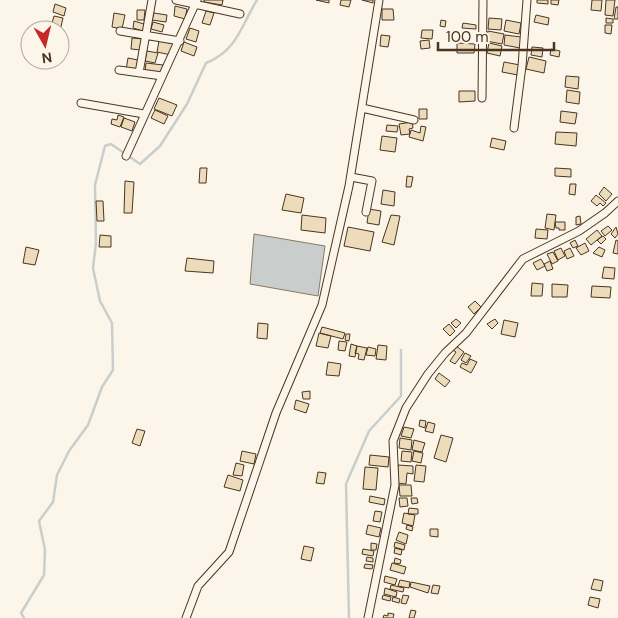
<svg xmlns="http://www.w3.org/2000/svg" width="618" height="618" font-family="'DM Sans',sans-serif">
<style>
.water{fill:#c9cecd;stroke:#887966}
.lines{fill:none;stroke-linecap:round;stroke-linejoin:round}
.stream{stroke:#c9cecd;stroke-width:2.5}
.building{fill:#ecdcbc;stroke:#4a3520}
.street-casing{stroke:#4a3520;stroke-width:9}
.street{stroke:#fbf6e9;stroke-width:7}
</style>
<rect width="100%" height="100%" fill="#fbf6e9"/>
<path class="water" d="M254 234 325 246 318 296 250 284Z"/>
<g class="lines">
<path class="stream" d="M24 618 21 613 44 575 45 550 39 521 53 502 57 475 69 451 88 425 102 387 113 370 112 323 100 301 93 268 96 243 95 185 105 146 111 144 140 164 160 146 187 104 206 63C237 51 241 26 257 0
M349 618 346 484 369 431 401 396V350"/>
</g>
<path class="building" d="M204 0H223L222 5 204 2Z
M316 0H329V3Z
M341 0H351L349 7 340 5Z
M362 0H373V3Z
M537 0H548V4L537 3Z
M551 0H559L558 5 551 4Z
M592 0H602L601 11 591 10Z
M606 0H615L613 16 605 15Z
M55 4 66 8 64 16 53 12Z
M175 6 187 9 185 19 174 16Z
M616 7H618V19H614Z
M382 9H393L394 20H382Z
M137 10H145L144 20H137Z
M206 11 214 13 210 25 202 23Z
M114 13 125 15 122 29 112 27Z
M154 13 167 15 166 22 152 20Z
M536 15 549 18 548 25 534 22Z
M54 16 63 18 60 31 50 30Z
M489 18 502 19 501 30 488 29Z
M606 18 613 19V23H606Z
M441 20 446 21 445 27 440 26Z
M506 20 521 23 519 34 504 31Z
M134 21 144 24 143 31 133 28Z
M153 22 164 25 162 32 151 29Z
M463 23 476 25V29L462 28Z
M605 25H612L611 34 605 33Z
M190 28 199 31 196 42 186 39Z
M422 30H433L432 39 421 38Z
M488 31 504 34 502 44 486 41Z
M381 35 390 36 388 47 380 46Z
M505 35 521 37 520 48 504 45Z
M132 38 143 39 141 50 131 49Z
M429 40 430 48 421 49 420 41Z
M159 41 174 44 171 55 157 52Z
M184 42 197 47 194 56 181 51Z
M457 43 475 44 474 53H457Z
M489 43 502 46 500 56 487 53Z
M532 47 543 48 542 57 531 55Z
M551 49 560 51 559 57 550 55Z
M147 51 158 53 155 63 145 61Z
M529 57 546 61 544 73 526 69Z
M128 58 138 60 136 72 126 70Z
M504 62 520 65 518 75 502 72Z
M146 63 163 65 162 74 145 71Z
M566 76 579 77 578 89 565 87Z
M567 90 580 92 579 104 566 102Z
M459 91H475V101L459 102Z
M159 98 177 105 172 116 154 109Z
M419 109H427V119H419Z
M155 110 168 116 164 124 151 118Z
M561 111 577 113 575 124 560 122Z
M118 115 124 117 120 127 111 124 112 119 117 120Z
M124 118 135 122 132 131 121 127Z
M412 122 413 128 409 129 410 134 401 135 399 124Z
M387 125 398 126 397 132 386 131Z
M421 126 426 127 423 141 409 137 411 130 420 133Z
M556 132 577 133 576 146 555 144Z
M382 136 397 138 395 152 380 150Z
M492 138 506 141 504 150 490 147Z
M200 168H207L206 183H199Z
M555 168 571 169V177L555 176Z
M407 176 413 177 411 187H406Z
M125 181 134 182 132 213H124Z
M570 184H576L575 195 569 194Z
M604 187 612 194 606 201 599 194Z
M383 190 395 192 394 206 381 204Z
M286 194 304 198 301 213 282 210Z
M596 195 606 203 603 206 600 203 597 206 591 201Z
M96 201H103L104 221H97Z
M369 209 381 211 379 225 367 223Z
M547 214 556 215 554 230 545 228Z
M302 215 326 218 325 233 301 230Z
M391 215 400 216 394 245 382 242Z
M580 216 581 224 576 225V217Z
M555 222H565V230H559V228H556Z
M608 226 612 230 605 236 601 231Z
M348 227 374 232 370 251 344 246Z
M616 227 618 234 615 238 611 234Z
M536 229 548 230 547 239 535 238Z
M597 230 602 236 591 245 586 239Z
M100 235 111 236V247H99Z
M603 236 606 239 601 244 597 240Z
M575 240 578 246 573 248 570 243Z
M616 240 618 241V254L613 253Z
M585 243 589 251 581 255 576 248Z
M26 247 39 250 35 265 23 263Z
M599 247 605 250 602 257 593 253Z
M561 248 565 256 558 260 554 251Z
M570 248 574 256 567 259 564 251Z
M553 252 558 261 552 264 547 254Z
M187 258 214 261 213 273 185 271Z
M541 259 545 266 537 270 533 263Z
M550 261 553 269 547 271 544 264Z
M604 267 615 268 614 279 602 278Z
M532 283 543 284 542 296H531Z
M552 284 568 285 567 297H552Z
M592 286 611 287 610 298 591 297Z
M475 301 481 307 474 314 468 307Z
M456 319 461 323 456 328 451 323Z
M495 319 498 323 492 329 487 324Z
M504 320 518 323 515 337 501 334Z
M258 323 268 324 267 339 257 338Z
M449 324 455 331 450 336 443 329Z
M322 327 345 333 343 339 320 333Z
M319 333 331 336 328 348 316 346Z
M346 334H350L349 341 345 340Z
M339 341 347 342 345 351 338 350Z
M351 344 357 346 355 357 349 356Z
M378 345 387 346 386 360 376 359Z
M357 346 367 348 364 360 358 359 359 354 355 353Z
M456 346 464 352 455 364 450 361 456 352 453 350Z
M368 347 376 349 375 356 366 355Z
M465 353 471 356 466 363 461 360Z
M470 359 477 362 471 373 460 367 462 363 467 365Z
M328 362 341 364 339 376 326 375Z
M439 373 450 381 445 387 435 379Z
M310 391V399H303L302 392Z
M296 400 309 404 306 413 294 409Z
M420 420 426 421 425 428 419 426Z
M428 422 435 424 433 433 425 431Z
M404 427 414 429 411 438 401 436Z
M137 429 145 431 140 446 132 443Z
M441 435 453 438 446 462 434 458Z
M400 438 412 440 411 450 399 448Z
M414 440 425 443 422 452 412 450Z
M242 451 256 454 254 464 240 461Z
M402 451 412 452 411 462 401 461Z
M414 451 423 453 421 463 412 461Z
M370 455 389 457 388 467 369 465Z
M236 463 244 465 242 476 233 475Z
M398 465 413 466V474L407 473 406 484 397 483Z
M416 465 426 466 424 482 414 481Z
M365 467 378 468 376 490 363 489Z
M318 472 326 473 324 484 316 483Z
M228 475 243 480 240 491 224 487Z
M399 485H411L412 496H400Z
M370 496 385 499 384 505 369 502Z
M399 498H407L408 506 400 507Z
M411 498H417L418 503 412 504Z
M409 508 418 509V514H408Z
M375 511 382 512 380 522 373 521Z
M404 513 415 515 413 526 402 523Z
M368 525 381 528 379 537 366 534Z
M407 525 413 527 412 531 406 529Z
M430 529H438V537L430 536Z
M399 532 408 535 406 544 396 540Z
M395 542 405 545 404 550 394 547Z
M371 543 377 544 376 550H371Z
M304 546 314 548 311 561 301 559Z
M395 548 402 550 401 555 394 553Z
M363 549 374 551 373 556 362 554Z
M367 557 373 558V562L366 561Z
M395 558 401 560 400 564 394 563Z
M392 563 406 567 404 574 390 570Z
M365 564 373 565 372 569 364 568Z
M385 576 397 579 395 585 384 582Z
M594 579 603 581 601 591 591 589Z
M400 580 410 582 409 588 398 586Z
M411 582 430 586 428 593 410 587Z
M391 585 404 588 403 592 390 589Z
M433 585 440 586 438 594 431 593Z
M385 588 397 592 396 597 384 594Z
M383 595 391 597 390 601 382 599Z
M403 595 409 596 406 604 401 603Z
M393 597 400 599 399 603 392 601Z
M590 597 600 599 598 608 588 605Z
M411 610 416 611 414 618H409Z
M388 613 394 614 393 618H383L384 615 388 616Z"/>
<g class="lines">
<defs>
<path id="street" d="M176 0 240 14
M120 31 180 41
M119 70 162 76
M139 73 152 0
M482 98 483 0
M81 103 144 114
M362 108 414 120
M514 128 522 66 527 0
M126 156 197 0
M351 177 372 181 366 212
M186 618 198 586 229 552 276 413 322 305 349 186 379 0
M368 618 395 485 393 441 406 408 428 374 445 353 466 333 523 259 579 231 605 213 618 201"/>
</defs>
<use href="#street" class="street-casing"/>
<use href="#street" class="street"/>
</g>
<g transform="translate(45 45) rotate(172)"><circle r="24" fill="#fbf6e9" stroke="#b4a999"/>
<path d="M0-4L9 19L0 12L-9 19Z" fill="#c62828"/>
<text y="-8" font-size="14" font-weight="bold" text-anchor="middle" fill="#4a3520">N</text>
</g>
<path d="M438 42v8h116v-8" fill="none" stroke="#4a3520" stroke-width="2.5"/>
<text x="446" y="42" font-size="15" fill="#4a3520" stroke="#fbf6e9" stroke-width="4" paint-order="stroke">100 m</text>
</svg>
